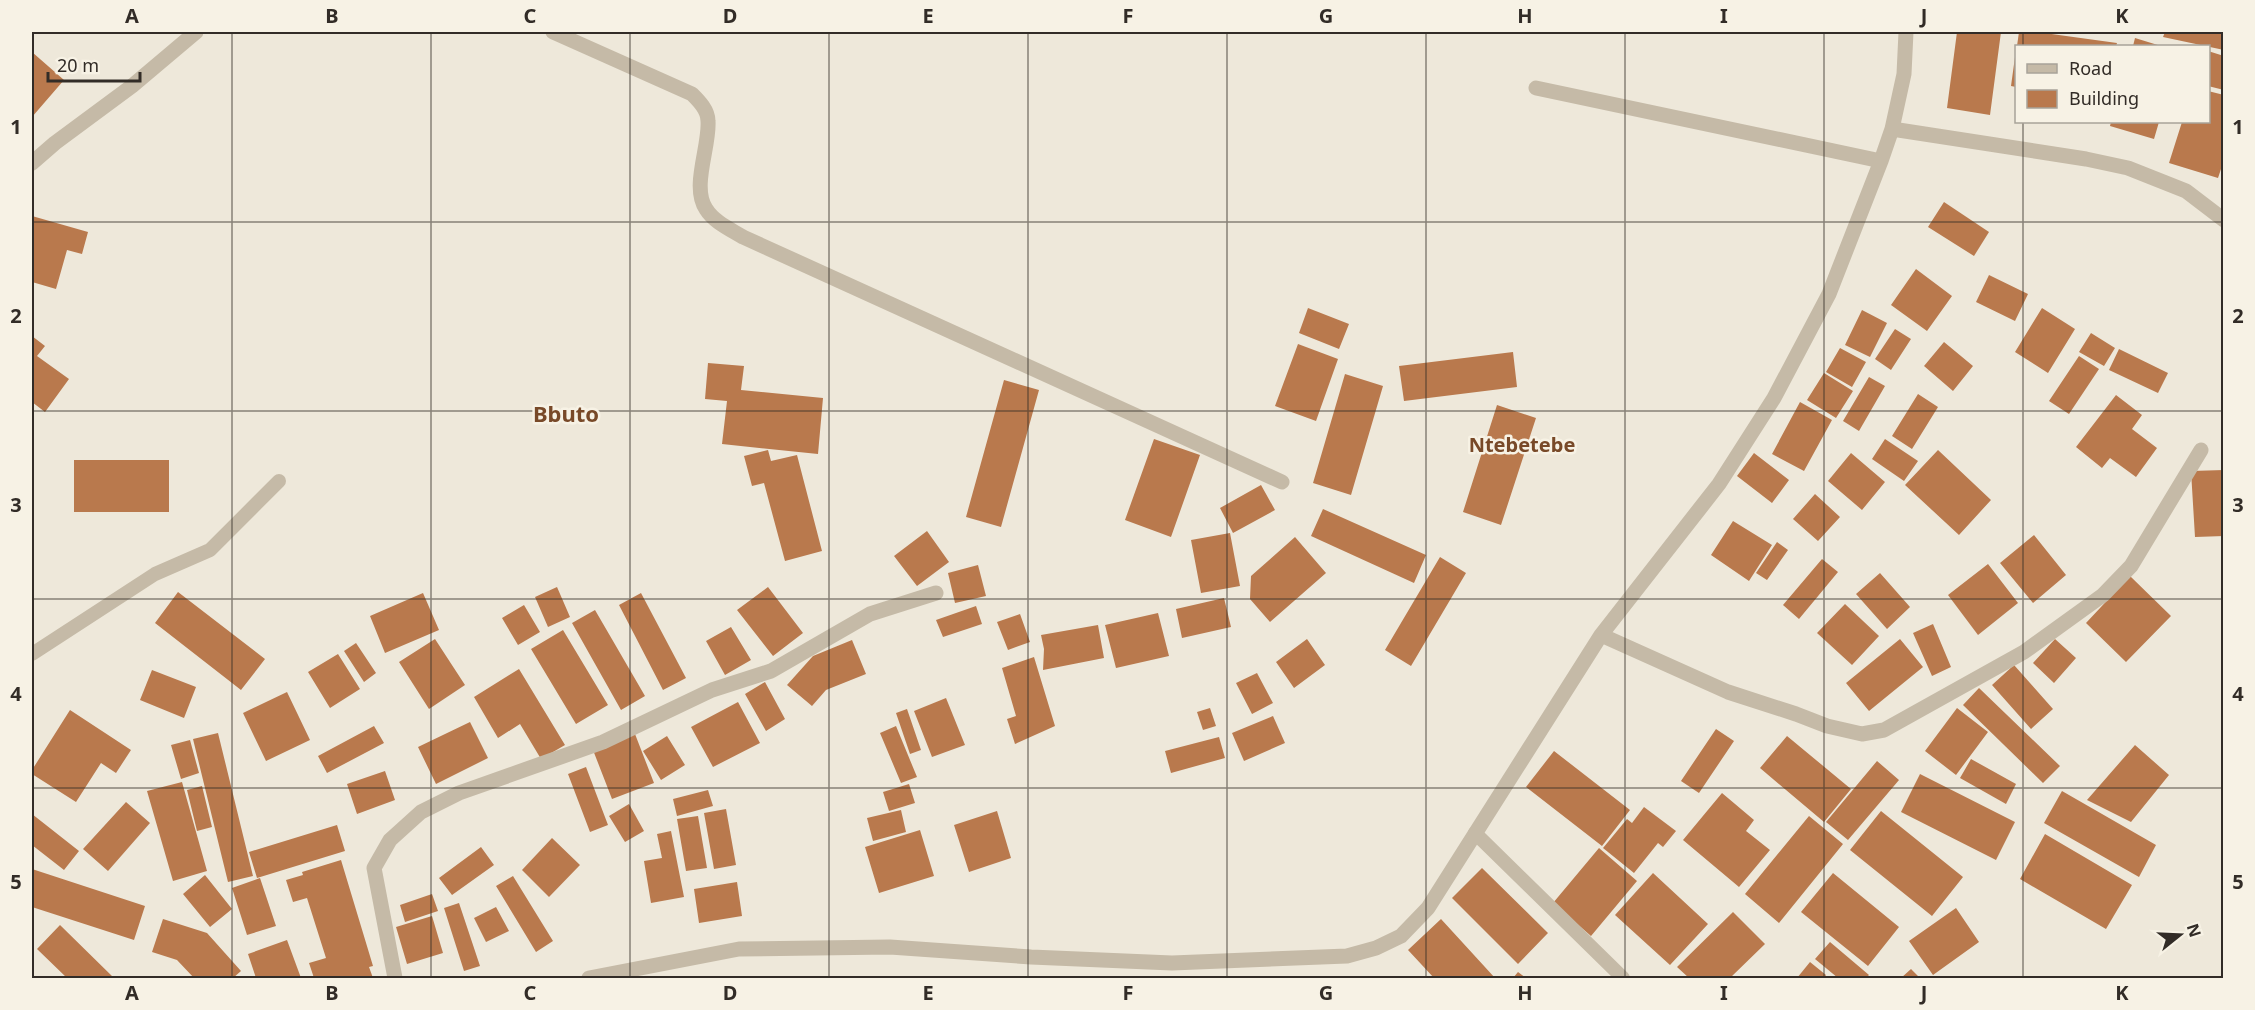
<svg xmlns="http://www.w3.org/2000/svg" width="2255" height="1010" font-family="'Noto Sans',sans-serif">
<style>
.building{fill:#b9794d}
.lines{fill:none;stroke-linecap:round;stroke-linejoin:round}
.lane{stroke:#c5baa7;stroke-width:14}
.street{stroke:#c5baa7;stroke-width:15}
.grid{fill:none;stroke:#322c27;stroke-width:1.5;stroke-opacity:0.55}
.labels{text-anchor:middle;stroke-width:5;stroke-linejoin:round;paint-order:stroke}
.quarter-label{font-size:20px;font-weight:bold;fill:#784928;stroke:#f7f2e5}
.district-label{font-size:22px;font-weight:bold;fill:#784928;stroke:#f7f2e5}
.neatline{fill:none;stroke:#322c27;stroke-width:2}
.grid-label{font-size:20px;text-anchor:middle;font-weight:bold;fill:#322c27}
</style>
<rect width="100%" height="100%" fill="#eee8da"/>
<path class="building" d="M1957 32H2001L1990 115 1947 108Z
M2019 32H2037L2117 43 2116 46H2017Z
M2165 32H2224V50L2163 37Z
M2135 38 2161 46H2133Z
M2208 51 2224 56V90L2208 86Z
M32 52 64 80 32 117Z
M2015 57H2016V87L2011 86Z
M2208 91 2224 95V160L2218 178 2169 163 2182 122H2208Z
M2111 122H2159L2154 139 2110 126Z
M1944 202 1989 232 1974 256 1928 227Z
M32 216 88 232 82 254 67 250 56 289 32 282Z
M1916 269 1952 296 1927 331 1891 305Z
M1989 275 2028 294 2015 321 1976 302Z
M1308 308 1349 324 1339 349 1299 333Z
M2042 308 2075 329 2048 373 2015 352Z
M1862 310 1887 323 1870 357 1845 345Z
M1895 329 1911 339 1891 370 1875 359Z
M2091 333 2115 348 2104 366 2079 352Z
M32 336 45 346 37 356 69 379 45 412 32 402Z
M1944 342 1973 366 1953 391 1924 366Z
M1298 344 1338 359 1316 421 1275 406Z
M1840 348 1866 362 1852 387 1826 372Z
M2119 349 2168 373 2158 393 2109 370Z
M1513 352 1517 387 1404 401 1399 366Z
M2079 356 2099 369 2069 414 2049 401Z
M708 363 744 366 741 390 823 398 818 454 722 444 727 401 705 399Z
M1824 373 1853 391 1836 418 1807 400Z
M1345 374 1383 386 1351 495 1313 483Z
M1869 377 1885 386 1859 431 1843 421Z
M1004 380 1039 390 1001 527 966 517Z
M1918 394 1938 407 1912 449 1892 436Z
M2116 395 2142 415 2132 429 2157 448 2136 477 2110 458 2102 468 2076 447Z
M1800 402 1832 420 1804 471 1772 454Z
M1497 405 1536 418 1501 525 1463 512Z
M1154 439 1200 455 1171 537 1125 520Z
M1885 439 1918 461 1904 481 1872 459Z
M768 450 771 461 797 455 822 551 785 561 764 483 752 486 744 456Z
M1938 450 1991 500 1959 535 1905 485Z
M1754 453 1789 480 1772 503 1737 476Z
M1851 453 1885 482 1862 510 1828 481Z
M74 460H169V512H74Z
M2224 470V536L2195 537 2191 471Z
M1261 485 1275 510 1233 533 1220 508Z
M1815 494 1840 517 1818 541 1793 519Z
M1323 509 1426 555 1414 583 1311 536Z
M1733 521 1772 545 1749 581 1711 555Z
M927 531 949 562 917 586 894 556Z
M1230 533 1240 586 1201 593 1191 540Z
M2034 535 2066 575 2033 603 2000 563Z
M1295 537 1326 573 1270 622 1250 599 1251 576Z
M1777 542 1788 550 1767 580 1756 573Z
M1440 557 1466 573 1411 666 1385 650Z
M1822 559 1838 572 1799 619 1783 605Z
M1988 564 2018 603 1978 635 1948 595Z
M978 565 986 596 955 603 948 573Z
M1880 573 1910 607 1887 629 1856 594Z
M2130 576 2171 616 2126 662 2086 623Z
M557 587 570 617 548 627 535 597Z
M768 587 803 633 773 656 737 610Z
M178 592 265 659 241 690 155 623Z
M423 593 439 630 385 653 370 616Z
M641 593 686 678 663 690 619 605Z
M1224 598 1231 627 1182 638 1176 609Z
M1845 604 1879 636 1852 665 1817 633Z
M524 605 540 632 518 645 502 618Z
M976 606 982 624 943 637 936 620Z
M595 610 645 696 621 710 572 623Z
M1158 613 1169 656 1116 668 1105 625Z
M1020 614 1030 642 1008 650 997 622Z
M1933 624 1951 667 1932 676 1913 633Z
M1098 625 1104 658 1043 670 1044 649 1041 635Z
M731 627 751 660 725 675 706 641Z
M563 630 608 705 576 724 531 649Z
M435 639 465 685 429 709 399 662Z
M1307 639 1325 665 1294 688 1276 662Z
M1900 639 1923 667 1869 711 1846 683Z
M2055 639 2076 658 2054 683 2033 663Z
M852 640 866 674 826 690 812 706 787 685 813 656Z
M356 643 376 673 364 682 344 651Z
M338 654 360 689 330 708 308 672Z
M1034 657 1055 726 1015 744 1007 719 1016 716 1002 668Z
M2014 665 2053 709 2031 729 1992 685Z
M519 669 565 745 541 759 520 724 498 738 474 697Z
M152 670 196 687 184 718 140 700Z
M1257 673 1273 703 1252 714 1236 683Z
M765 682 785 719 766 731 745 694Z
M1979 688 2060 766 2043 783 1963 705Z
M287 692 310 740 266 761 243 713Z
M946 698 965 745 932 757 914 711Z
M738 702 760 743 713 767 691 727Z
M1210 708 1216 726 1203 730 1197 712Z
M1957 708 1988 732 1956 775 1925 751Z
M907 709 921 750 910 754 896 713Z
M70 710 131 750 116 773 101 763 76 802 32 774V770Z
M1273 716 1285 743 1244 761 1232 733Z
M470 722 488 758 436 784 418 747Z
M374 726 384 743 327 773 318 756Z
M896 726 917 777 901 783 880 733Z
M1716 729 1734 741 1699 793 1681 781Z
M218 733 253 876 228 882 193 739Z
M635 734 654 783 612 799 593 750Z
M667 736 685 765 661 780 643 751Z
M1787 736 1851 789 1824 822 1760 768Z
M1219 737 1225 758 1171 773 1165 751Z
M190 740 199 773 181 779 171 745Z
M2135 745 2169 775 2131 822 2087 800Z
M1554 751 1630 810 1602 846 1526 787Z
M1971 759 2016 784 2006 804 1960 778Z
M1877 761 1899 780 1848 840 1826 822Z
M586 767 608 825 590 832 568 774Z
M385 771 395 800 357 814 347 784Z
M1920 774 2015 822 1996 860 1901 812Z
M182 782 207 871 173 881 147 791Z
M909 784 915 803 889 811 883 792Z
M202 786 212 827 197 831 187 790Z
M708 790 713 806 677 816 673 799Z
M2062 791 2156 845 2139 877 2044 823Z
M1722 793 1754 820 1746 831 1770 850 1739 887 1683 840Z
M126 802 150 823 108 871 83 849Z
M629 804 644 831 625 842 609 816Z
M1644 807 1676 831 1663 847 1658 843 1634 873 1603 848 1627 819 1632 823Z
M726 809 736 865 714 869 704 813Z
M901 810 906 832 873 841 867 818Z
M997 811 1011 858 969 872 954 825Z
M1881 811 1963 877 1932 916 1850 850Z
M32 814 79 851 64 870 32 845Z
M698 816 707 868 686 871 677 819Z
M1809 816 1843 844 1779 923 1745 894Z
M337 825 345 851 257 878 249 852Z
M920 830 934 876 879 893 865 847Z
M671 831 684 897 651 903 644 861 662 858 657 834Z
M2045 834 2132 885 2106 929 2020 879Z
M552 838 580 865 549 897 522 870Z
M481 847 494 865 452 895 439 878Z
M1599 848 1637 881 1591 936 1553 903Z
M341 860 373 966 369 967 373 978H314L309 963 326 958 307 898 293 902 286 880 303 875 302 872Z
M1482 868 1548 933 1518 964 1452 898Z
M32 869 145 906 134 940 32 907Z
M1653 873 1708 924 1670 965 1615 915Z
M1833 873 1899 927 1868 966 1801 912Z
M205 875 232 909 210 927 183 894Z
M513 876 553 941 536 952 496 886Z
M260 878 276 926 247 935 232 888Z
M737 882 742 916 699 923 694 889Z
M432 894 438 911 405 922 400 905Z
M459 903 480 966 464 971 444 908Z
M496 907 509 931 486 942 474 918Z
M1956 908 1979 942 1933 975 1909 941Z
M1733 912 1765 944 1730 978H1689L1677 967Z
M432 916 443 953 407 964 396 927Z
M163 919 207 933 241 971 233 978H194L177 960 152 952Z
M1441 919 1495 978H1434L1408 950Z
M60 925 114 978H67L37 949Z
M287 940 301 978H256L248 954Z
M1830 942 1869 975 1866 978H1838L1815 959Z
M1810 962 1826 975 1824 978H1797Z
M1911 969 1920 978H1901Z
M1518 972 1526 978H1513Z"/>
<g class="lines">
<path class="lane" d="M32 654 155 574 210 550 279 481
M1475 833 1623 978"/>
<path class="street" d="M553 32 692 94C699 101 708 110 708 121 710 146 691 187 706 209 714 222 730 229 743 237L1282 482
M1536 88 1881 161
M1892 129 2086 159 2128 168 2186 191 2224 220
M32 163 55 143 132 86 196 32
M1601 635 1728 692 1796 714 1827 726 1862 734 1884 730 2024 652 2103 595 2131 566 2201 450
M395 978 374 868 390 840 421 812 459 793 603 742 712 690 771 671 870 614 936 593
M589 978 739 949 890 947 1031 957 1172 963 1347 956 1376 948 1401 936 1428 908 1601 635 1719 484 1774 398 1829 294 1881 161 1892 129 1904 74 1906 32"/>
</g>
<path class="grid" d="M232 32V978M431 32V978M630 32V978M829 32V978M1028 32V978M1227 32V978M1426 32V978M1625 32V978M1824 32V978M2023 32V46M2023 122V978M32 222H2224M32 411H2224M32 599H2224M32 788H2224"/>
<g class="labels">
<g class="quarter-label">
<text x="1522" y="452">Ntebetebe</text>
</g>
<g class="district-label">
<text x="566" y="422">Bbuto</text>
</g>
</g>
<rect width="2255" height="1010" fill="none" stroke="#f7f2e5" stroke-width="66"/>
<rect x="2015" y="45" width="195" height="78" fill="#f7f2e5" stroke="#a8a399" stroke-width="1.5"/>
<rect x="2027" y="64" width="30" height="9" fill="#c5baa7" stroke="#a8a399" stroke-width="1.5"/>
<text x="2069" y="75" font-size="18" fill="#322c27">Road</text>
<rect x="2027" y="90" width="30" height="18" fill="#b9794d" stroke="#a8a399" stroke-width="1.5"/>
<text x="2069" y="105" font-size="18" fill="#322c27">Building</text>
<g transform="translate(2180 935) rotate(72)" stroke="#f7f2e5" stroke-width="4.5" paint-order="stroke">
<path d="M0-4.5L10 22L0 15L-10 22Z" fill="#322c27"/>
<text y="-9" font-size="16" font-weight="bold" text-anchor="middle" fill="#322c27">N</text>
</g>
<path d="M48 72v9h92v-9" fill="none" stroke="#322c27" stroke-width="3"/>
<text x="57" y="72" font-size="18" fill="#322c27" stroke="#f7f2e5" stroke-width="4.5" paint-order="stroke">20 m</text>
<rect x="33" y="33" width="2189" height="944" class="neatline"/>
<g class="grid-label">
<text x="132" y="23">A</text>
<text x="332" y="23">B</text>
<text x="530" y="23">C</text>
<text x="730" y="23">D</text>
<text x="928" y="23">E</text>
<text x="1128" y="23">F</text>
<text x="1326" y="23">G</text>
<text x="1525" y="23">H</text>
<text x="1724" y="23">I</text>
<text x="1924" y="23">J</text>
<text x="2122" y="23">K</text>
<text x="16" y="134">1</text>
<text x="2238" y="134">1</text>
<text x="16" y="323">2</text>
<text x="2238" y="323">2</text>
<text x="16" y="512">3</text>
<text x="2238" y="512">3</text>
<text x="16" y="701">4</text>
<text x="2238" y="701">4</text>
<text x="16" y="889">5</text>
<text x="2238" y="889">5</text>
<text x="132" y="1000">A</text>
<text x="332" y="1000">B</text>
<text x="530" y="1000">C</text>
<text x="730" y="1000">D</text>
<text x="928" y="1000">E</text>
<text x="1128" y="1000">F</text>
<text x="1326" y="1000">G</text>
<text x="1525" y="1000">H</text>
<text x="1724" y="1000">I</text>
<text x="1924" y="1000">J</text>
<text x="2122" y="1000">K</text>
</g>
</svg>
